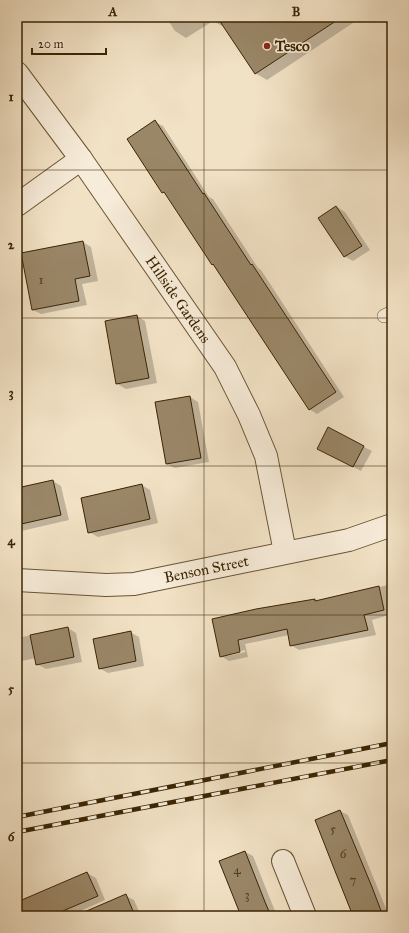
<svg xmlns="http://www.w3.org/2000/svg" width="409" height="933" font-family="'IM FELL Great Primer',serif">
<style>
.shadow{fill:#0003;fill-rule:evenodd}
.building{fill:#9a8768;stroke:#3b2403}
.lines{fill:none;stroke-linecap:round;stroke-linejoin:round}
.service-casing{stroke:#695434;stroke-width:14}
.minor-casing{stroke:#695434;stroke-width:24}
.service{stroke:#f7ecd9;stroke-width:13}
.minor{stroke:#f7ecd9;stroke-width:22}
.rail-casing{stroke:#3b2403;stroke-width:4.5}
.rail{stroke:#f7ecd9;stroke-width:3;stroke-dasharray:9;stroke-linecap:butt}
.grid{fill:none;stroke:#3b2403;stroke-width:1;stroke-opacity:0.55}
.poi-dot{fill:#8f2418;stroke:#f7ecd9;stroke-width:1.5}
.labels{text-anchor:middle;stroke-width:3.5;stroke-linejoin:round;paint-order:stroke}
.number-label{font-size:13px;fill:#533d1c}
.poi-label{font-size:15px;font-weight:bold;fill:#3b2403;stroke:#f7ecd9;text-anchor:start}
.street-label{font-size:15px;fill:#3b2403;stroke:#f7ecd9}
.neatline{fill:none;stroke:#3b2403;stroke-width:1.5}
.grid-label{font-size:13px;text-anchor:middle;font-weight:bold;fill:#3b2403}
</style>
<rect width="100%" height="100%" fill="#f2e2c5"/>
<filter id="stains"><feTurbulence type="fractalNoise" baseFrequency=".005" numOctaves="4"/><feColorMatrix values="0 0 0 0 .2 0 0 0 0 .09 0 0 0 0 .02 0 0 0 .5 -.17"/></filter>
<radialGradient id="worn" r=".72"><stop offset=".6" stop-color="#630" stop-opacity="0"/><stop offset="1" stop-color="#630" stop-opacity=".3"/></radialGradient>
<path class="shadow" d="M166 17H362L267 80 255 73 224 25 222 26 213 21 186 38 175 31Z
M155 122 163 126 209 197 213 199 258 268 261 270 344 397 317 414 309 409 166 194 163 192Z
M17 143 22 154 17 156Z
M337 207 345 212 370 250 353 261 344 256Z
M83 242 91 247 98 281 82 284 87 305 41 314 33 310Z
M137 316 145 321 157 383 126 389 117 384 106 322Z
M190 397 198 402 209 462 175 468 166 464 156 403Z
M364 447 372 451 361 471 327 453Z
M53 481 61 486 69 520 17 532V489Z
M142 485 150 490 158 523 98 537 89 532Z
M392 584V614L372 620 376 635 299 650 291 645 289 635 245 644 248 657 229 661 221 656 213 620 315 600 317 602ZM245 650V652L227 656V654Z
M68 628 76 633 82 662 46 669 37 664 36 658 17 662V638Z
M130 632 139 637 144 666 108 673 99 668Z
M340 811 348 815 389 916H354Z
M245 852 253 856 277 916H242Z
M87 873 96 878 105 900 69 916H24Z
M126 896 134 900 141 916H106Z"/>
<path class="building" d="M217 17H342L255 74Z
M155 120 203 194 204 193 251 265 252 264 336 392 309 410 213 264 212 265 164 192 162 193 127 139Z
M336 206 362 246 344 257 318 218Z
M83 241 90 276 75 279 79 301 32 310 21 253Z
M137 315 149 378 116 384 105 321Z
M190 396 201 458 166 464 155 402Z
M328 427 364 446 353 467 317 449Z
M53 480 61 515 17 525V488Z
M142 484 150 519 88 533 81 498Z
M379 586 384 610 364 615 368 630 290 646 287 629 238 640 240 652 220 657 212 619 256 609 315 599V601Z
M68 627 74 657 36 665 30 635Z
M131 631 136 661 99 669 93 639Z
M340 810 372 887 383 916H353L335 871 315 820Z
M245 851 265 902 271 916H241L219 861Z
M87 872 98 896 51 916H17V902Z
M126 894 135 916H75Z"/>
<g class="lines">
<defs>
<path id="service" d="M384 316 392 312"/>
<g id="minor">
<path id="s1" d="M17 73 81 159 225 367 249 415 266 456 285 552"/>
<path d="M17 205 81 159"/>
<path id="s2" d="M17 580 106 585 134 584 349 540 392 525"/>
<path d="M283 861 305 916"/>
</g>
</defs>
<use href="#service" class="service-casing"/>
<use href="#minor" class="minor-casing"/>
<use href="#service" class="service"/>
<use href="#minor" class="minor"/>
<defs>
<path id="rail" d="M17 817 392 743
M17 832 392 760"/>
</defs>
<use href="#rail" class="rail-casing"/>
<use href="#rail" class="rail"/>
</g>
<path class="grid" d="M204 17V916M17 170H392M17 318H392M17 466H392M17 615H392M17 763H392"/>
<circle class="poi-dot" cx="267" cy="46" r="4"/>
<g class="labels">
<g class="number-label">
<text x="41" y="284">1</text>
<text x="333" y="833">5</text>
<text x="343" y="858">6</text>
<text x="237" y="874">4</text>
<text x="353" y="884">7</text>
<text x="247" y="899">3</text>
</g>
<g class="poi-label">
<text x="275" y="51">Tesco</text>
</g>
<g class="street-label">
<text dy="5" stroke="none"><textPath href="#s1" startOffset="278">Hillside Gardens</textPath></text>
<text dy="5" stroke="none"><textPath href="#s2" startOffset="191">Benson Street</textPath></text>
</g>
</g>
<rect width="409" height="933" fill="none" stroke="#f2e2c5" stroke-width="44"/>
<path d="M32 48v6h74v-6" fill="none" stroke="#3b2403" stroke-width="2"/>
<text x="38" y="48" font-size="12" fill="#3b2403" stroke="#f7ecd9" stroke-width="3" paint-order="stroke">20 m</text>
<rect x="22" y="22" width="365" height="889" class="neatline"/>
<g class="grid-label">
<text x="113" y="16">A</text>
<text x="296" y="16">B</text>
<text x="11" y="101">1</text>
<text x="11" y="249">2</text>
<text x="11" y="397">3</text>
<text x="11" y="545">4</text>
<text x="11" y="693">5</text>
<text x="11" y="841">6</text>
</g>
<rect width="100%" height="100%" filter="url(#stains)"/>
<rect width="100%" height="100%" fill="url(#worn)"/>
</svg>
